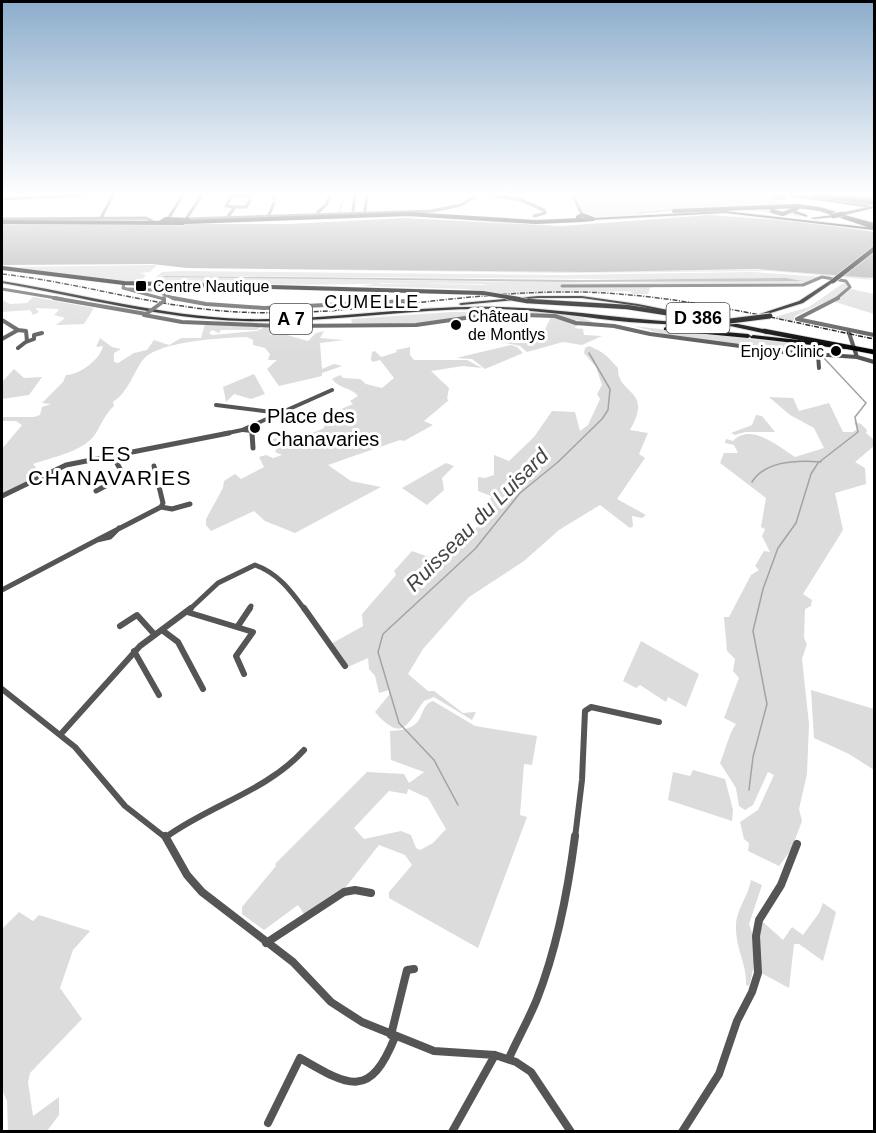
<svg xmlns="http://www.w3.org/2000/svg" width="876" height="1133" font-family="Arial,sans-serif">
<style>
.green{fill:#dcdcdc;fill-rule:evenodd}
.water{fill:#a3a3a3}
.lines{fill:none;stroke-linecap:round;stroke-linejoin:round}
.stream{stroke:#a3a3a3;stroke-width:1.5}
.major-far1-casing{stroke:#dbdbdb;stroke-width:5}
.major-casing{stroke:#dbdbdb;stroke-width:6}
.highway-casing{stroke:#dbdbdb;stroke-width:2}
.minor-far4{stroke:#555;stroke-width:3}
.minor-far3{stroke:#555;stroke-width:4}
.minor-far2{stroke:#555;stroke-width:5}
.minor-far1{stroke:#555;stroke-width:6}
.minor{stroke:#555;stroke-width:8}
.major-far1{stroke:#000;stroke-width:4}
.major{stroke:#000;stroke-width:4.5}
.highway{fill:#000;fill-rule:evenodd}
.rail{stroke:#000;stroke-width:1.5;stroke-dasharray:5 1.5 1 1.5;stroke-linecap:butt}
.major-bridge-far1-casing{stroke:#dbdbdb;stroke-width:5;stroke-linecap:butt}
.major-bridge-casing{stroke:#dbdbdb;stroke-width:6;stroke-linecap:butt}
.highway-bridge-far1-casing{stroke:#dbdbdb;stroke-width:6;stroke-linecap:butt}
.highway-bridge-casing{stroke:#dbdbdb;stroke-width:7;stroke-linecap:butt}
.minor-bridge{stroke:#555;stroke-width:4}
.major-bridge-far1{stroke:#000;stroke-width:4}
.major-bridge{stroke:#000;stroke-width:4.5}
.highway-bridge-far1{stroke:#000;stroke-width:4.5}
.highway-bridge{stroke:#000;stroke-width:5}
.poi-dot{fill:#000;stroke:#fff;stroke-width:2}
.labels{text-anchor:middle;stroke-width:6;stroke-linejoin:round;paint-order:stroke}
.far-poi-label{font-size:16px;fill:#000;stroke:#fff;text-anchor:start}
.far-neighbourhood-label{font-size:18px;letter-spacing:1.5px;fill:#000;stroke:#fff}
.shield{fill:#fff;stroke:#4c4c4c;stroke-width:1.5}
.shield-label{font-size:18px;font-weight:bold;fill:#000}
.poi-label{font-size:20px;fill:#000;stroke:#fff;text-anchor:start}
.neighbourhood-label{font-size:21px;letter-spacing:1.5px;fill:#000;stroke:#fff}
.water-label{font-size:21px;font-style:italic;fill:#444;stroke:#fff}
</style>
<rect width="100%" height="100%" fill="#fff"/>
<path class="green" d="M577 195H764L786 205 748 210 773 207 770 209C776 215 786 215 793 212L802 217 742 210H682L595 219 581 212Z
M157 265 150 272 140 273 146 275 140 282 91 279 16 267Z
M185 268C370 269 555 272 740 270 763 269 860 270 874 280L771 271 563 273Z
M182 271 562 275 752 272 827 277 803 284H659L650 288 648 294H633L630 291 503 295 467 289 361 286 382 283 489 285 482 284C402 282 323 286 243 284 213 284 180 286 153 280L162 272ZM165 276 801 280 611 283 163 277Z
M845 282 848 286 838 296 795 316 793 321 771 318 809 307Z
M851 289 874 294V314L835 302Z
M33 297 94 308 84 324 59 325H56L65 318 54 315 59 310 57 309 35 308 39 312 33 315 30 310 2 312V300L10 304 27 303Z
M452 312C483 312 571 307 594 323L542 315 469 316 415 324 352 323 351 319Z
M551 317 581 324 574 328 583 329 584 335 602 336 582 345 563 342 527 352 520 346 476 337 482 336 481 331C503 331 520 327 545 329Z
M205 324 260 327 257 330H221L219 333 212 330 209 333 212 335 257 331 265 327 275 329 269 335 290 333 287 335 308 341 316 333 324 331 320 338 344 340 320 343 322 369 334 364 342 366 322 373V376L279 386 267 369 277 360H268L270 354 265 348 253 345V340L247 337C221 338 156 341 142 361 133 374 128 392 113 402L114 406C105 414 102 423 96 433 84 452 52 457 33 464L38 470H50L2 494V449L22 425 16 421H2V417H34L40 415 42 407 51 404 42 403 63 382 66 375C79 375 100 360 103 346L96 347 100 338 112 347 121 349 114 353V362L118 363 134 353 147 350 154 340 169 345 181 338H201Z
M633 326 851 350 818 347 820 353 784 352 671 336Z
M511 345 517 347 523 353 485 369 472 359 456 358Z
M589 346C604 352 606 355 618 368 617 396 654 388 630 430L648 433 639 454 645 458 617 499 646 515 642 518 632 516 633 526 630 528 600 505 559 530 524 561 469 597 423 649 408 674 428 691H434L463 713 476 712 472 720 434 697 424 701C407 724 403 744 375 712L389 695V690L379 693 375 676 369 669 368 658 348 667 329 645 363 626 362 614 396 575 394 571 412 551 437 560 451 548 457 549C471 534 489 518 491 496L478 491V477L485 478 494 475V455L509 461 534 437 552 411 575 412 580 431 588 425 600 399 597 394 602 385 596 367 584 353 585 348Z
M410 347V355L414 360H467L482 368 463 366 431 371 449 388 447 399 449 400 424 421 433 425 404 441 400 440 328 465 351 481 381 487 295 533 265 521 254 511 211 531 206 525V519L223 488 224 481 235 474 241 479 264 467 259 457 266 455 273 458 282 455 275 452 277 448 269 440 276 438 288 444 324 428 325 423 347 418 339 410 353 404 350 401 358 396C351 387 339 389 332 379L340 375 343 378 360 379 366 384 382 388 394 378 380 360 373 362 371 360 372 352 375 351 381 357 397 352 396 350Z
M14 369 24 378 42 377 29 395 2 399V382Z
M254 374 265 394 251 399 234 394 226 402 223 387Z
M769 397 793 398 799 411 829 403 843 432H853L857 429 854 422 861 424 867 430 866 433 874 440V446L855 462 865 468 866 484 835 493 843 530 803 594 812 600 811 606 805 609 804 638 807 644 802 659 809 724 807 774 799 809 802 821 791 850 779 866 748 851 749 843 744 839 740 822 758 810 774 775 768 772 753 805 745 810 739 806 736 788 720 763C726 750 728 735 736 724L724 718 739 678 733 671 735 659 727 651 724 617H729L751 575 759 570 755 566 764 551 770 552 762 536 765 529 761 527 766 498 720 463 724 453H738L734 445 725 443 726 439 733 441C751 422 779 447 795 457L824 448 814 428 790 415Z
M756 415 762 416 775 432H745L735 435 731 433 752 425Z
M446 463 454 466 442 478 444 490 427 505 402 488Z
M641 641 699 674 686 707 668 697 666 702 640 685 636 688 623 681Z
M811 690 874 709V770L849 754 814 738Z
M433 701 475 726 537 736 532 765 524 764 520 815 527 817 478 948 389 898V892L412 865 405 855 379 845 345 888 304 914 298 905 264 930 242 914V907L276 866 275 864 367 772 404 774 409 783 424 772 391 760 390 731C431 730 415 707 433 701ZM408 789 428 798 446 829 433 843 420 850 416 848 411 835 401 831 364 839 354 828 389 791 407 794Z
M693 770 725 779 733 810 732 821 668 800 673 772 690 776Z
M751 880 762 885 749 924C757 943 755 968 749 986L746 985C747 965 736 949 736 929 735 910 748 898 751 880Z
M823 903 836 912 823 961 799 944H794L789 988 761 973 759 941 762 921 783 940 792 927 803 935 819 913Z
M19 912 33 921 39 915 90 931 73 950 60 988 82 1019 30 1073 28 1082 33 1116 59 1097V1115L47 1131H8L7 1101 2 1089V929Z"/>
<path class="water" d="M709 215 806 222 874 232V278L756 269 593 272 187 268 152 264 2 265V224H288L405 218 561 226Z
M165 276 581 280 786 278 802 281 566 282 163 277Z"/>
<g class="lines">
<path class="stream" d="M339 212 345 195
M638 213 674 210
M752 482C765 461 798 460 821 462
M749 790 753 757 767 704 753 631 763 589 778 548 796 523 811 474 818 463 858 432 855 417 866 403 823 357
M458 805 434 760 399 723 378 652 383 634 475 549 520 493 558 462 602 419 608 410 610 389 589 353"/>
<defs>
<path id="major-far1" d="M814 195 874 203
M774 207 772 211 783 214 797 208
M674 211 797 206 820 209 874 227
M582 215 593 219 581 220 578 217Z
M2 222 183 223 188 220 166 219 161 222
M186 222 408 214 536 222 582 220
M2 268 124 283 483 293"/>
<path id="major" d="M527 301 627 307 679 315
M764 331 874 352"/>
<path id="highway" d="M874 206V208L844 215 874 223V225L818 209 820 208 840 213Z
M795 207 798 208 796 211 807 215V217L793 213Z
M725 211 874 228V230L725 213 592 220 590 219 592 218Z
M833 215 834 217 813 219 811 218Z
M831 280 835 281 803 303 764 315 760 314 799 301Z
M2 281C82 294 162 316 244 319 330 321 416 304 502 307 571 309 637 322 706 323L708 324 706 325C680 325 655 324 629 322 587 318 545 311 502 309 416 307 330 324 244 321 162 319 82 297 2 283Z
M538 296H582L638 304 768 330 771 332 768 334 638 306 582 298H538L461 305 459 304 461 303Z
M666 327 748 334 751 336 748 338 664 330V328Z
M753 335 846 345 849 347 846 349 751 338 750 337Z"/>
</defs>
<use href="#major-far1" class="major-far1-casing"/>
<use href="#major" class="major-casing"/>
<use href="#highway" class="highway-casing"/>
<path class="minor-far4" d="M232 195 226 206 235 207
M274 195 273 198 278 195
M491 195 521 200 544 210 545 213
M573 195 582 215
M836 195 874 199
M232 196 253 195
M2 199 86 195
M784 199 774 197 788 195 866 206
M353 210 355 195
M365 210 367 195
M318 212 326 205 330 195
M534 216 545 213
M268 217 274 203
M101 218 113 195
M227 218 235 207H246L250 200
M2 219 146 218 152 221
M168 219 183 195
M186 219 202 195
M188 219 432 211 461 205 477 195
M124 283 123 288 164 299
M562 286 803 285 822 277 846 281 850 287 836 299
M2 289 62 299
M129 289 154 290 175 299"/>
<path class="minor-far3" d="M54 298 146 314
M164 298V301
M173 298 206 304 264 308 407 301
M838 298 797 319 874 335
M144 315 182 322 282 326 416 325 493 314 555 316 576 323 614 326 650 334 784 352 857 357 874 362
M2 320 18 330 2 339
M18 330 26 331 27 341 18 348
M848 330 857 357
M26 342 34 339V335L42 333
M818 355 819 368
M216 405 279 413
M243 430 252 431V434
M223 434 242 430 332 390"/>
<path class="minor-far2" d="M252 433 253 448
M154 466 163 503 161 507
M96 491 124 476 113 456
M2 496 66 465 229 433
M161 507 172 509 190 504
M97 540 161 507
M2 590 97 540 110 537 119 528
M189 610 218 583 255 565C278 573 291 591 305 610
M249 610 251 606"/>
<path class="minor-far1" d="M304 608 345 666
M187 612 253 632 236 656 244 674
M120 626 137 615 155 635
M238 626 250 608
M162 630 178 642 203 689
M134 651 159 695
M2 689 75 747 125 806 166 838
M60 735 140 646 191 608
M166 837C210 805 267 791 304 750
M575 838 582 780 585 711 591 707 659 722"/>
<path class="minor" d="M165 836 187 875 202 892 293 962 331 1002 362 1022 434 1051 495 1055 516 1062 531 1072 571 1132
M266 943 344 892 355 890 371 893
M391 1035 407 970 414 969
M509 1058C518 1038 529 1019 537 999 557 948 568 891 575 836
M268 1123 300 1058C350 1087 370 1099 395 1037
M452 1132 495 1055
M682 1132 719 1074 737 1021 752 992 758 973 756 936 759 920 781 885 797 844"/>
<use href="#major-far1" class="major-far1"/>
<use href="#major" class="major"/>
<use href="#highway" class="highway"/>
<path class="rail" d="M793 195 874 207
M2 274C82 283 159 308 239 312 353 318 465 290 579 292 678 294 777 319 874 339"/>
<defs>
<path id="major-bridge-far1" d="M483 293 519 299"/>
<path id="major-bridge" d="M510 298 527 301"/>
<path id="highway-bridge-far1" d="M833 216 842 214
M833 281 874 249"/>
<path id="highway-bridge" d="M693 321H711
M706 324 770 316"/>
</defs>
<use href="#major-bridge-far1" class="major-bridge-far1-casing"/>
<use href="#major-bridge" class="major-bridge-casing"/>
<use href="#highway-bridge-far1" class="highway-bridge-far1-casing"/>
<use href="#highway-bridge" class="highway-bridge-casing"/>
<path class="minor-bridge" d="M146 314 164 301"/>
<use href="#major-bridge-far1" class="major-bridge-far1"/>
<use href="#major-bridge" class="major-bridge"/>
<use href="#highway-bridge-far1" class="highway-bridge-far1"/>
<use href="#highway-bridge" class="highway-bridge"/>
</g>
<linearGradient id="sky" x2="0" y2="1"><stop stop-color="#8cadcc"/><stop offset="0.55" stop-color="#fff"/><stop offset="1" stop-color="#fff" stop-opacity="0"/></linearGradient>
<rect width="876" height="353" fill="url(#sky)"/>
<g class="poi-dot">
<rect x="135" y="280" width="12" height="12" rx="3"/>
<circle cx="456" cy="325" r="6"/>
<circle cx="836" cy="351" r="6"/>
<circle cx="255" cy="428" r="6"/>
</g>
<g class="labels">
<g class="far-poi-label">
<text x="153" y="292">Centre Nautique</text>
<text x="468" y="322">Château<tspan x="468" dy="18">de Montlys</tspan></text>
<text x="824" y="357" text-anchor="end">Enjoy Clinic</text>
</g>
<g class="far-neighbourhood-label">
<text x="372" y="308">CUMELLE</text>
</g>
<g class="shield">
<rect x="666.5" y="303" width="63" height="30" rx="4.5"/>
<rect x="270" y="304" width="42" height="30" rx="4.5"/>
</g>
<g class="shield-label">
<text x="698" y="324">D 386</text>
<text x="291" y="325">A 7</text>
</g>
<g class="poi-label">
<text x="267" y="423">Place des<tspan x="267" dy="23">Chanavaries</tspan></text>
</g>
<g class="neighbourhood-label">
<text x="110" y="461">LES<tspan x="110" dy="24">CHANAVARIES</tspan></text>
</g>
<g class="water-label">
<text transform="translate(477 520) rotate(-45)" y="7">Ruisseau du Luisard</text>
</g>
</g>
<rect width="876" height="1133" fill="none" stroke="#000000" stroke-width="6"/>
</svg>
